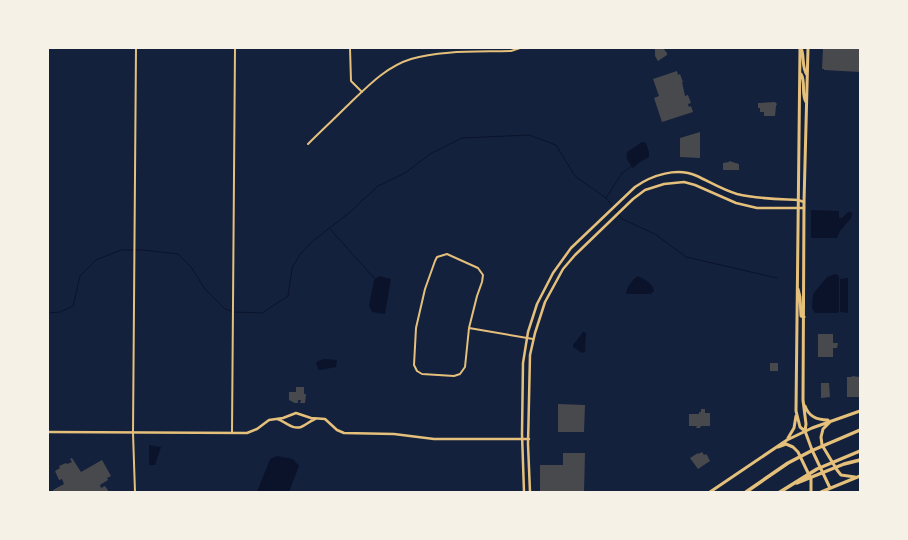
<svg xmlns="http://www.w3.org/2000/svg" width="908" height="540" font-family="Arial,sans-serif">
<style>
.water{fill:#0b132b}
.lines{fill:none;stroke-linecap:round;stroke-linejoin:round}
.stream{stroke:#0b132b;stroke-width:1}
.building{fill:#48494c}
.minor{stroke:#e5c07b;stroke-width:2}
.tertiary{stroke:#e5c07b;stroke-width:2.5}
.secondary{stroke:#e5c07b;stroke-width:3}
.motorway{stroke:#e5c07b;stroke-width:3.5}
</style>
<rect width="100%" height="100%" fill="#14213d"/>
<path class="water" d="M642 142 646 143 649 152V157L640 162 633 168C629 163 625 158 627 152Z
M811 210 839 211V218H842L848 212H851L852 214 851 218 840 231 837 238H812L811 237Z
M835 274 838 275 839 278V312L837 313H815L812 308 813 294 827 277Z
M379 276 391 279 385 314 372 312 369 306 374 280Z
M638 276C645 279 653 284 654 291L651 294H626C626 288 633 279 638 276Z
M846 278H848V313L840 312V279Z
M583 332 586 333 585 352 582 353 573 347V345Z
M324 359 337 360 336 367 320 370 318 369 316 363 318 361Z
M149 445 161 447 155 465H149Z
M277 456 293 459 299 466 289 492H257L270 459Z"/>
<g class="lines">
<path class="stream" d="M606 198 622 173 632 166
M330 229 375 279
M235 312 262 313 288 296 292 268 301 253 313 241 350 212 378 186 405 173 430 154 462 138 529 135 556 145 575 176 606 198 622 219 655 234 686 257 777 278
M48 313 60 312 73 306 80 276 96 260 121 250H143L178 254 191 267 205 289 225 309 231 311"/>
</g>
<path class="building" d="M655 48H663L667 53V55L658 61 655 56Z
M823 48H860V72L824 70V69H822Z
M677 71 678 75 680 74 683 82H682L685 96 688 95 691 103 688 104 689 107 691 106 693 112 662 122 654 98 659 96 653 79Z
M775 102 777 104 776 106 775 116H764V112H760V108H758V103Z
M700 132V158L680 157V138Z
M729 161 739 164V170H723V163L729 162Z
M818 334H833V343H838L837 348H833V357H818Z
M770 363H778V371H770Z
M852 376 860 377V397H847V377H852Z
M821 383H829L830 397 821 398Z
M296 387H304V394H306L305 403H300L301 400H298V403H295L289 400V392H296Z
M558 404 585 405 584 432H558Z
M701 409H705V413H710V426H701L700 428H696L697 426H689V414H699V412H701Z
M702 452 704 455 706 454 707 455 710 461 698 469 690 458 698 453V454Z
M563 453H585L584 492H540V465H563Z
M72 458 81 472 102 460 111 476 107 478 108 480 100 485 101 488 105 486 109 492H54L53 490 64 484 62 479 59 480 55 471 60 468 59 466 66 463 67 464 72 462 70 459Z"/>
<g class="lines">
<path class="minor" d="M350 48 351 81 362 92
M308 144C321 131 334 119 347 106 366 88 385 67 411 59 440 50 480 52 511 51L520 48
M447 254 478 268 483 275 482 282 477 296 469 328 465 367 460 374 454 376 422 374 417 371 414 365 416 328 425 289 435 261 437 257Z
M469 328 533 339
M232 433 235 48
M135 492 133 433 136 48"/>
<path class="tertiary" d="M277 419C285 421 292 430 301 427 306 425 310 421 315 419
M48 432 247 433 257 429 269 420 283 418 296 413 311 418 325 419 337 430 344 433 394 434 434 439H529
M524 492 522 434 523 363 528 332 537 304 553 273 571 248 635 187C652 175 677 167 697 176 710 182 723 190 737 194 757 199 778 199 798 200L804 202
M530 492 528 444 530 355 535 333 545 302 563 269 575 255 633 199 645 190 664 184 684 182 695 185 736 203 757 208H804"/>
<path class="secondary" d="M800 48 796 411 800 427 805 431 812 450 830 488
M801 48C805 57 801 66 807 75
M801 74C806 82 801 94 806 102
M798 289 800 297 801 316 804 317
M805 406C809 417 817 420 828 420
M831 421 823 429 821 437 822 445 837 470 841 475 855 477
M805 431 806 424 803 400 804 202 808 48
M788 438 794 428 796 416
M778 447 786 444 793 447 798 452 811 479V492
M710 492 787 440 812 428 860 411
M821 492 860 476"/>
<path class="motorway" d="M797 483 844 464 860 460
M746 492 788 463 811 451 860 430
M780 492 817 469 860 451"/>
</g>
<rect width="908" height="540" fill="none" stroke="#f6f1e7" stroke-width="98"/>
</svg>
